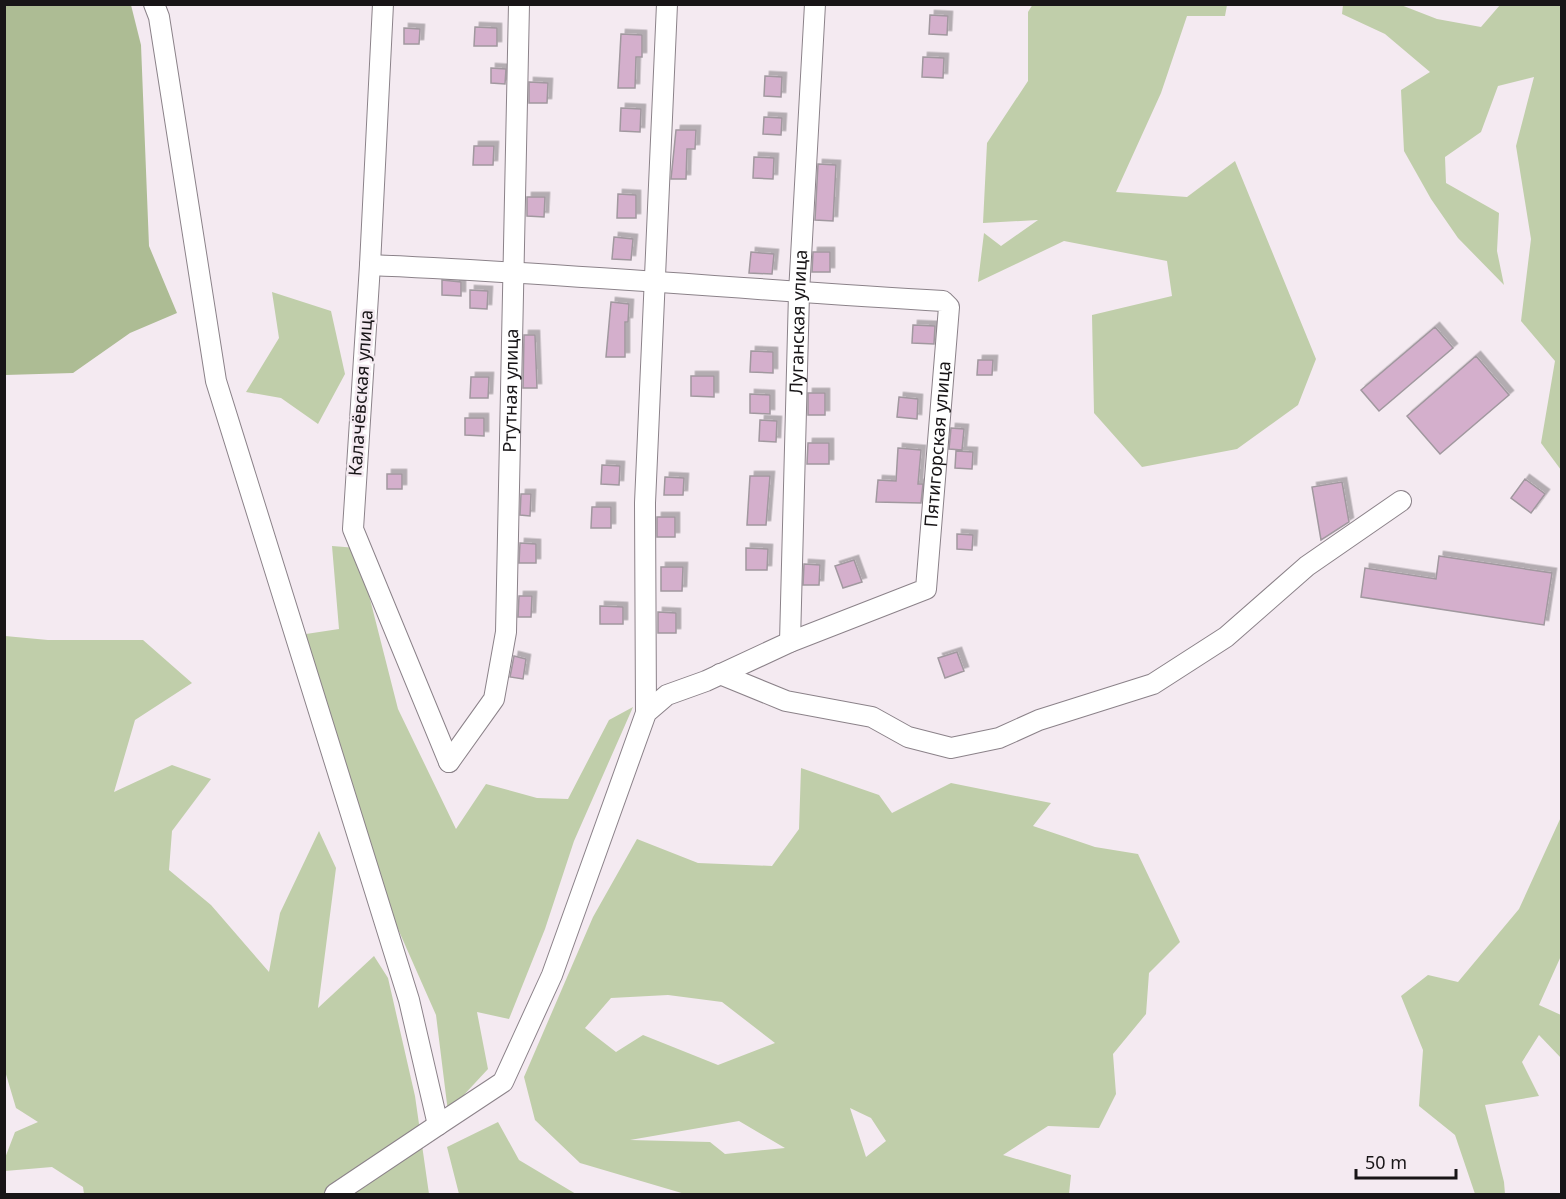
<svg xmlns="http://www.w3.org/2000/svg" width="1566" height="1199" font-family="'Noto Sans',sans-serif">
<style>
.green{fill:#c0ceaa;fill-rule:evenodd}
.forest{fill:#adbc94}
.building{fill:#d4afcc;stroke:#a1989f;stroke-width:1.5;filter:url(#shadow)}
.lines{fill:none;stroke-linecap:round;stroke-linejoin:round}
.minor-casing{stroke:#8b8289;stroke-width:22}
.minor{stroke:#fff;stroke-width:20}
.labels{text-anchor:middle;stroke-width:5;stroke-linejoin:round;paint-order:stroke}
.street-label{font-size:18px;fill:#181517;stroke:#f4eaf1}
</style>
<defs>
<filter id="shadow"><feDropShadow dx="4.5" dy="-4.5" stdDeviation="0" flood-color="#0004"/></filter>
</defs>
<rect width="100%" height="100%" fill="#f4eaf1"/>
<path class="green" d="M1033 4 1227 5 1225 16H1187L1161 93 1116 192 1187 197 1235 161 1316 359 1298 405 1237 449 1142 467 1094 413 1092 315 1172 296 1167 261 1064 241 978 282 984 233 1001 246 1038 220 983 223 987 143 1028 81V12Z
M1343 5H1401L1437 19 1481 27 1500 5H1561V470L1541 443 1555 361 1521 321 1531 239 1516 146 1534 77 1498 86 1481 132 1445 157 1446 183 1499 213 1497 251 1504 285 1458 238 1431 199 1404 151 1401 90 1430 72 1385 34 1342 14Z
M272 292 331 311 345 374 318 424 281 398 246 392 279 338Z
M332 546 357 548 398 709 456 829 486 784 537 798 568 799 609 720 633 707 574 841 545 929 509 1019 477 1012 488 1069 448 1112 436 1015 353 827 306 634 339 629Z
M5 636 48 640H143L192 683 135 720 114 792 172 765 211 779 172 831 169 870 211 905 269 972 280 913 319 831 336 868 318 1008 374 956 388 978 415 1096 429 1194H84L83 1187 52 1167 5 1171V1158L15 1132 38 1122 16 1108 5 1071Z
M801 768 879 795 892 813 951 783 1051 803 1033 826 1095 847 1138 854 1180 942 1149 973 1146 1014 1113 1054 1116 1094 1099 1128 1048 1126 1003 1155 1071 1175 1069 1194H685L580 1163 535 1120 524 1077 593 917 637 839 698 863 772 866 799 829ZM668 995 722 1002 775 1043 718 1065 643 1035 616 1052 585 1028 611 998ZM850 1108 871 1118 886 1141 866 1157ZM739 1121 785 1148 725 1154 710 1142 630 1140Z
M1561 817V956L1539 1005 1561 1015V1058L1539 1035 1522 1062 1539 1096 1485 1105 1504 1182 1505 1194H1475L1455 1135 1419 1106 1423 1050 1401 996 1428 975 1458 982 1519 909Z
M498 1122 519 1160 576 1194H459L447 1147Z"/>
<path class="forest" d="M5 4 131 5 141 45 149 246 177 313 130 333 73 373 5 375Z"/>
<path class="building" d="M930 15 948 16 947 35 929 34Z
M475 27 497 28V46H474Z
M404 28 420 29 419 44H404Z
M621 34 642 35V57H636L635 88H618Z
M923 57 944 58 943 78 922 77Z
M491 68 506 69 505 84 491 83Z
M765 76 782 77 781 97 764 96Z
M529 82 548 83 547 103H529Z
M621 108 641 109 640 132 620 131Z
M764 117 782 118 781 135 763 134Z
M676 130H696L695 149H687L686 179H671Z
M474 146H494L493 165H473Z
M754 157 774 158 773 179 753 178Z
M818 164 836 165 833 221 815 220Z
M618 194 636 195V218H617Z
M527 197H545L544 217 527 216Z
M614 237 633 239 631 260 612 259Z
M751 252 774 254 772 274 749 273Z
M813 252H830V272H812Z
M442 280 461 282V296L442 295Z
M470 290 488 291 487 309 470 308Z
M611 302 629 304 628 322H625V357H606Z
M913 325 935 326 934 344 912 343Z
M1435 327 1453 348 1379 411 1361 390Z
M524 335H535L537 388H523Z
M751 351 773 352V373L750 372Z
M1476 356 1509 395 1440 454 1407 416Z
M978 360H993L992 375H977Z
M691 376H714V397L691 396Z
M471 377H489L488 398H470Z
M808 393H825V415H808Z
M750 394 770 395V414L750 413Z
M899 397 918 399 917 419 897 417Z
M465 418H484V436L465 435Z
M760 420 777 421 776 442 759 441Z
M951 428 964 429 962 450 949 449Z
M808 443H829V464H807Z
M898 448 921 450 918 484H923L921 503 876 502 878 480 896 481Z
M956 451 973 452 972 469 955 468Z
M602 465 620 466 619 485 601 484Z
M387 474H402V489H387Z
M750 476H770L766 525H747Z
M665 477 684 478 683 495H664Z
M1525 479 1545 494 1531 513 1511 498Z
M1342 482 1349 522 1321 540 1312 487Z
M521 494H531L530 516 520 515Z
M592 507H611V528H591Z
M657 517H675V537H657Z
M957 534 973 535 972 550 957 549Z
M520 543 536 544V563H519Z
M746 548 768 549 767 570H746Z
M1439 556 1552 573 1544 625 1361 597 1365 568 1436 579Z
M854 560 862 582 843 588 835 566Z
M804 564 820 565 819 585H803Z
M661 567H683L682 591H661Z
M519 596H532L531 617H518Z
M600 606 623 607V624H600Z
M658 612 676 613V633H658Z
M957 652 964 671 945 678 938 658Z
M514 656 526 659 523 679 510 677Z"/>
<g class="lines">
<defs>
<g id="minor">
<path id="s1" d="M154 4 159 17 216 381 409 1000 438 1125 503 1082 552 975 646 713 667 695 706 681 790 642 926 589 949 307 943 301C752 290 561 273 370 265"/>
<path d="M383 4 370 265 353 529 449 762"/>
<path id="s2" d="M790 642 799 293 815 4"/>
<path d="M720 674 786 701 872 717 908 737 951 748 999 738 1039 720 1153 684 1226 637 1307 566 1401 501"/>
<path d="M646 713 645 503 667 4"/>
<path id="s3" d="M449 762 494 699 506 632 519 4"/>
<path d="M335 1194 438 1125"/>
</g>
</defs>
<use href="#minor" class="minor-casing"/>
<use href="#minor" class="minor"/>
</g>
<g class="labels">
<g class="street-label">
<text dy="6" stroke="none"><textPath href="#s2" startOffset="320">Луганская улица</textPath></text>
<text dy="6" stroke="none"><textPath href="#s3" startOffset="387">Ртутная улица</textPath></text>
<text transform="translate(361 393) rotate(-86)" y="6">Калачёвская улица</text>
<text dy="6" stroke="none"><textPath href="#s1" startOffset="2086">Пятигорская улица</textPath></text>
</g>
</g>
<rect width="1566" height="1199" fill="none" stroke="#181517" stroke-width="12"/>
<path d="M1356 1169v9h100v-9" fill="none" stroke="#181517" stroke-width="3"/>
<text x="1365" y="1169" font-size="18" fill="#181517" stroke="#f4eaf1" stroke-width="4.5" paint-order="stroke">50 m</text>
</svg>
